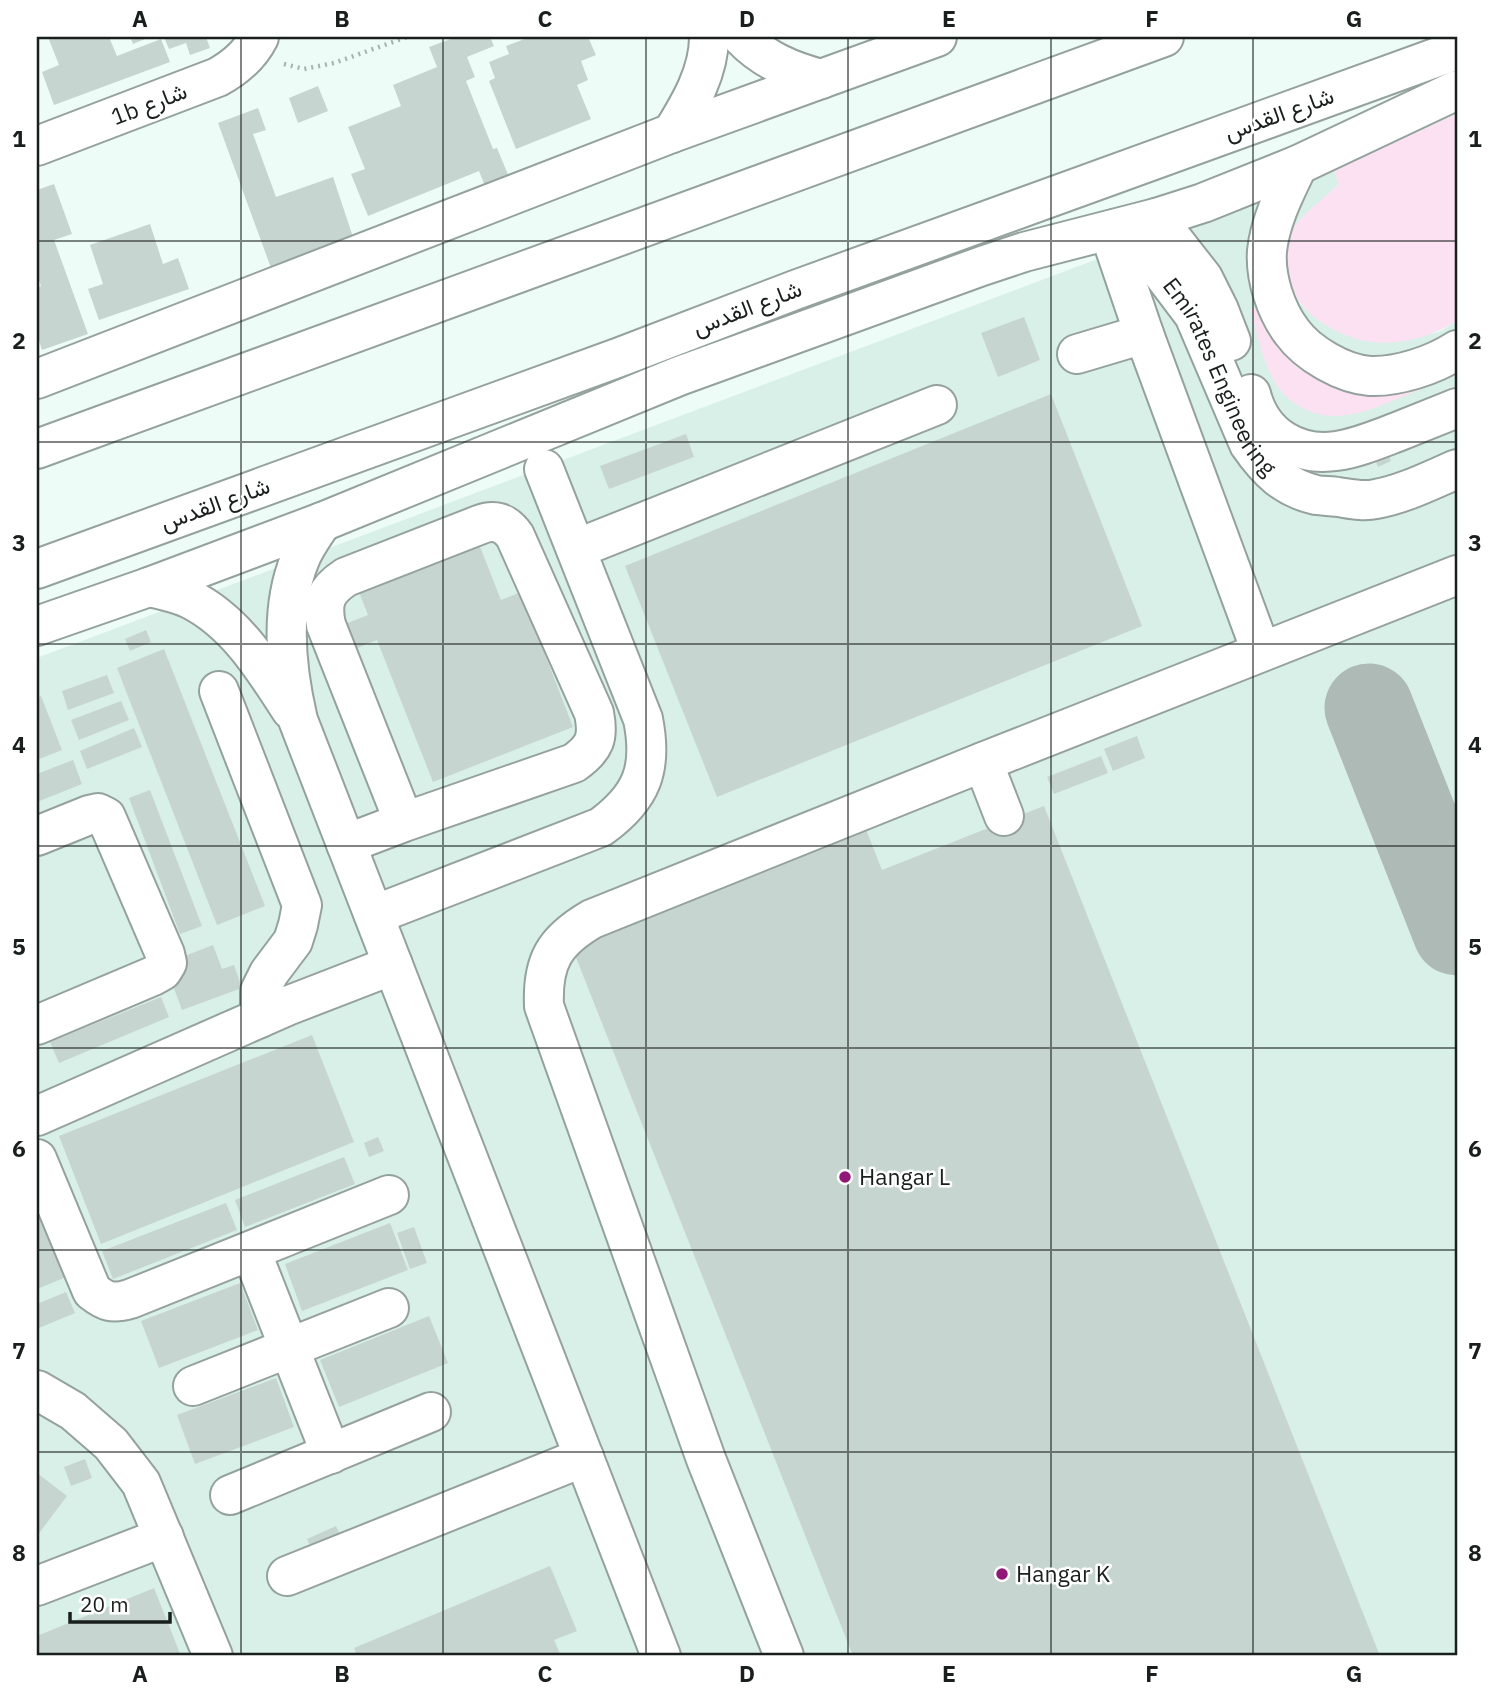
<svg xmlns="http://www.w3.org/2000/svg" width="1494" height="1693" font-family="'IBM Plex Sans',Vazirmatn,sans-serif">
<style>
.built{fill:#d8f0e7}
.green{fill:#fce1f3}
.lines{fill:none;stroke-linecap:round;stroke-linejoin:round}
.taxiway{stroke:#aebab5;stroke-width:89}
.building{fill:#c7d5d0}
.minor-casing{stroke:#94a19c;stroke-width:42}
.major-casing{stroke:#94a19c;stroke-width:42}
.path{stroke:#a7b3ae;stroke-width:4.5;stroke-dasharray:2 5;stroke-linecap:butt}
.minor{stroke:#fff;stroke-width:38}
.major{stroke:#fff;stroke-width:38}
.grid{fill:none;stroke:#191f1d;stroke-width:2;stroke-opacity:0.55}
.poi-dot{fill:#901977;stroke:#fff;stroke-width:2.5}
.labels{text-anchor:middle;stroke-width:5;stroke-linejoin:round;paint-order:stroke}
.street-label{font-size:23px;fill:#191f1d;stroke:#fff}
.poi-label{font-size:23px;fill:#191f1d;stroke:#fff;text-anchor:start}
.neatline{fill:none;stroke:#191f1d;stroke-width:2.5}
.grid-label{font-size:23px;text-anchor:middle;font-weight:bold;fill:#191f1d}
</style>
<rect width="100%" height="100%" fill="#edfcf6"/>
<path class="built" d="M1334 170 1339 184 1296 225 1294 295 1304 308 1322 323 1344 334 1367 341 1391 342 1439 332 1457 321V1656H37V658Z"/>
<path class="green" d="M1457 114V321C1430 337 1398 347 1365 341 1325 332 1281 301 1287 255 1288 245 1290 233 1296 224 1307 211 1326 196 1339 184L1334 170Z
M1257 307 1267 330 1289 360 1303 371 1322 381 1344 387 1457 362V375C1439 382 1421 389 1402 397 1368 411 1331 428 1296 404 1287 398 1279 390 1274 381 1262 359 1257 333 1251 310Z"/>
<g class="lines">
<path class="taxiway" d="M1369 708 1457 931"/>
</g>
<path class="building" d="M48 37H109L117 56 161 39 170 62 54 105 42 72 59 65Z
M130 37H150L133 44Z
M164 37H206L210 48 190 55 186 43 169 49Z
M456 37H490L494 46 467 57 475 77 466 81 493 149 497 148 509 177 485 186 479 171 368 216 351 174 365 169 348 127 401 106 393 85 437 67 429 47Z
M530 37H588L596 55 581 61 588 80 577 85 591 119 516 149 489 81 495 78 489 62 509 54 506 46Z
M318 86 328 111 298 123 289 98Z
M258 108 266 130 253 134 276 197 333 177 353 237 271 268 218 123Z
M54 184 72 234 54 240 88 334 42 350 37 334V288L41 286 37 275V190Z
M150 224 163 264 178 258 189 289 99 320 88 289 103 284 90 245Z
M1024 317 1040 360 998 377 981 333Z
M1051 394 1142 626 717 797 625 566Z
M686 434 694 457 609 489 600 466Z
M1386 448 1391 461 1378 467 1373 454Z
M479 544 501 600 521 592 573 727 433 782 377 640 355 649 345 624 368 615 359 592Z
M146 630 151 642 130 651 125 639Z
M164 649 265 906 217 925 117 668Z
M107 675 114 693 68 710 62 691Z
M41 696 62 750 37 760V698Z
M121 701 129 720 79 740 71 720Z
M134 728 142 747 87 769 80 751Z
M1137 736 1145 758 1113 771 1104 749Z
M1101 756 1108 773 1054 794 1047 777Z
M73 760 82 784 37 802V774Z
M150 790 202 926 180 934 129 798Z
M1044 806 1380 1656H853L571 945 865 827 882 870Z
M213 945 222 969 234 965 242 988 182 1010 169 975 186 969 182 957Z
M161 997 169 1017 59 1063 50 1042Z
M312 1035 354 1142 101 1244 59 1136Z
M378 1137 384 1151 369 1157 364 1143Z
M344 1157 355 1184 245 1227 235 1200Z
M37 1191 71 1275 37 1289Z
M226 1203 237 1230 113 1279 102 1251Z
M390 1223 408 1270 302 1311 285 1264Z
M414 1227 427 1263 410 1269 397 1233Z
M240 1283 258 1330 159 1368 141 1321Z
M66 1292 75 1313 39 1328 37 1322V1304Z
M429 1316 448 1363 339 1407 320 1360Z
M276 1378 294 1427 195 1464 177 1415Z
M85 1459 92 1478 71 1486 64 1467Z
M37 1473 67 1496 37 1536Z
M336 1526 343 1541 314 1554 307 1539Z
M550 1566 577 1631 554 1640 561 1656H357L354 1648Z
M154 1588 181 1656H37V1636Z"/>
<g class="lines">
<defs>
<g id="minor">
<path d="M742 37C764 60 791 71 821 79"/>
<path d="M672 133C690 104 709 72 709 37"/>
<path d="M37 146 218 77C236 67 250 55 259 37"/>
<path d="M1298 165C1285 192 1270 221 1267 251 1265 278 1276 311 1292 332 1308 354 1343 374 1370 376 1398 377 1434 365 1457 350"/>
<path d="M1156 218 1203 278 1219 310 1231 341"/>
<path id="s1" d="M1115 229 1160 270 1194 315 1249 444C1267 470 1285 488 1316 495 1324 496 1331 496 1338 497 1351 499 1363 502 1376 499 1404 494 1431 480 1457 469"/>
<path d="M1109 231 1144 334 1261 651"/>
<path d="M1077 354 1144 334"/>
<path d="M37 379 672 133 937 37"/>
<path d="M1251 394C1256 414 1266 430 1284 441 1321 464 1360 446 1397 432 1417 424 1437 416 1457 408"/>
<path d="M322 522C314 534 305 546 300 559 279 610 286 669 298 720L661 1656"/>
<path d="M576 549 937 405"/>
<path d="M149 587C163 590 177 593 190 599 236 622 264 668 291 710"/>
<path d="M37 626 149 587 322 522 679 376 982 266 1024 252 1156 218 1203 203 1298 165 1457 90"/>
<path d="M219 691 302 905 298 925 293 941 269 973 260 991V1018"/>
<path d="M983 762 1004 816"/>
<path d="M37 836 89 815 98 813 106 817 165 954 167 963 162 971 153 976 37 1025"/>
<path d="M346 844 404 822 574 763C595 748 599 738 594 713L515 536C505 522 494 519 479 525L346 577C326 590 321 601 326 625L404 822"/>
<path d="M374 915 601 827C642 797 653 769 643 719L544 469"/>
<path d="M37 1116 287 1006 393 965"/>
<path d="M37 1159 92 1291C106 1302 112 1304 130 1299L389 1195"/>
<path d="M251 1251 331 1454"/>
<path d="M193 1386 389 1308"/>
<path d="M37 1390 73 1411 111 1444 141 1483 213 1656"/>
<path d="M230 1495 431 1412"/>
<path d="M287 1576 584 1457"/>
<path d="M37 1586 164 1537"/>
<path d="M784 1656 706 1459 544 1006C542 962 554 941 592 919L983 762 1457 575"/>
</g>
<path id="major" d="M37 449 1164 37
M37 569 620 357 795 290 1457 50"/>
</defs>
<use href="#minor" class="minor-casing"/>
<use href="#major" class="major-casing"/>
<path class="path" d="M284 64 304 69 334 63 407 37"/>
<use href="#minor" class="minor"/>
<use href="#major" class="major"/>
</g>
<path class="grid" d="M241 37V1656M443 37V1656M646 37V1656M848 37V1656M1051 37V1656M1253 37V1656M37 241H1457M37 442H1457M37 644H1457M37 846H1457M37 1048H1457M37 1250H1457M37 1452H1457"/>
<g class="poi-dot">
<circle cx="845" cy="1177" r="7"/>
<circle cx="1002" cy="1574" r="7"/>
</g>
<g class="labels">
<g class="street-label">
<text transform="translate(149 104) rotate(-21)" y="8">1b شارع</text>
<text transform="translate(1279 114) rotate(-20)" y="8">شارع القدس</text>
<text transform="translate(747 308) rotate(-21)" y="8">شارع القدس</text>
<text dy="8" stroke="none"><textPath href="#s1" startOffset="184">Emirates Engineering</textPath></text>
<text transform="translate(215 504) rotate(-20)" y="8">شارع القدس</text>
</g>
<g class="poi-label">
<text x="859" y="1185">Hangar L</text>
<text x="1016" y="1582">Hangar K</text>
</g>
</g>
<rect width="1494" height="1693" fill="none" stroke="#ffffff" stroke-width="77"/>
<path d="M70 1612v10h100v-10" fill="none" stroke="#191f1d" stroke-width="3.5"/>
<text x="80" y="1612" font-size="21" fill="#191f1d" stroke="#ffffff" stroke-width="5" paint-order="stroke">20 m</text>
<rect x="38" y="38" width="1418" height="1616" class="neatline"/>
<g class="grid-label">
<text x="140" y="27">A</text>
<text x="342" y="27">B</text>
<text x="545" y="27">C</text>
<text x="747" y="27">D</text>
<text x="949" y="27">E</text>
<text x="1152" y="27">F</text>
<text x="1354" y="27">G</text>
<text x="19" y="147">1</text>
<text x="1475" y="147">1</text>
<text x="19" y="349">2</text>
<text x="1475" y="349">2</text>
<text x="19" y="551">3</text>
<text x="1475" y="551">3</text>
<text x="19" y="753">4</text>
<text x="1475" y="753">4</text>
<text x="19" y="955">5</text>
<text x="1475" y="955">5</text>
<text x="19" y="1157">6</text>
<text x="1475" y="1157">6</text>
<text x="19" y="1359">7</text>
<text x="1475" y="1359">7</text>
<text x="19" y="1561">8</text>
<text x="1475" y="1561">8</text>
<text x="140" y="1682">A</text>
<text x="342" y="1682">B</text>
<text x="545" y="1682">C</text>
<text x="747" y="1682">D</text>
<text x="949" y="1682">E</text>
<text x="1152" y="1682">F</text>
<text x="1354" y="1682">G</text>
</g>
</svg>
